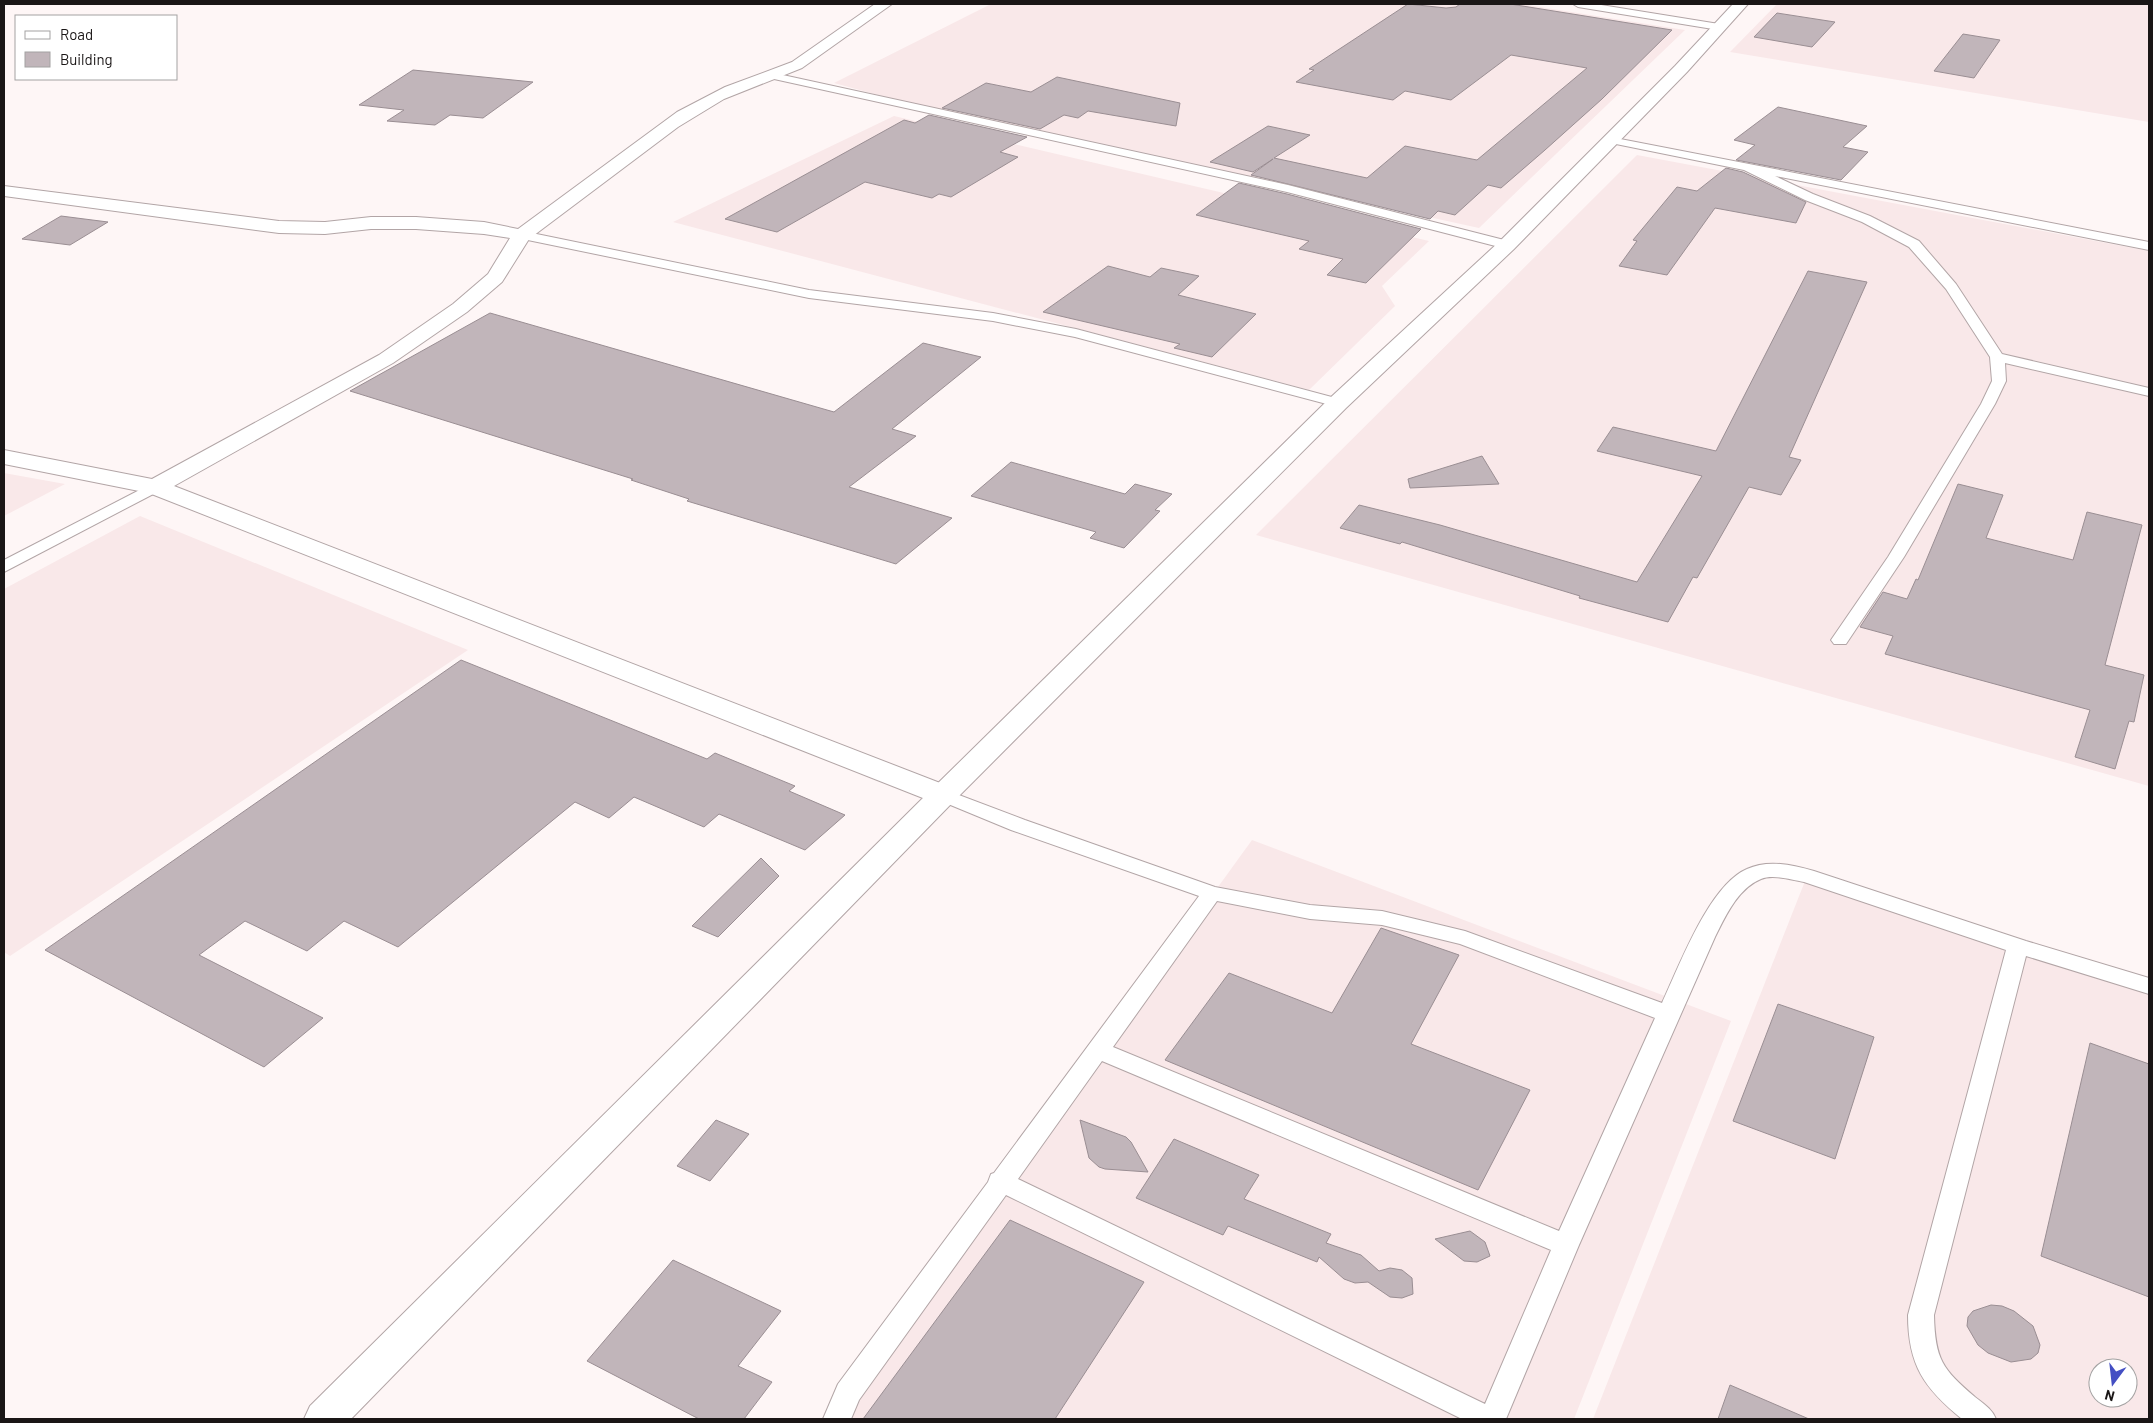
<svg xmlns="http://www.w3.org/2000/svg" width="2153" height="1423" font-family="Barlow,sans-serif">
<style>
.built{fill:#f9e8e9;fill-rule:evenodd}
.building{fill:#c1b5ba;stroke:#9a8e93}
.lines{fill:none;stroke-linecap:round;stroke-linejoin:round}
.service-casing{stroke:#b2a5a6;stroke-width:2}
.minor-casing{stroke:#b2a5a6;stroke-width:2}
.tertiary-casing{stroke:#b2a5a6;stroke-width:2}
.service{fill:#fff;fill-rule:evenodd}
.minor{fill:#fff;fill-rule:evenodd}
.tertiary{fill:#fff;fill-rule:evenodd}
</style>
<rect width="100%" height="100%" fill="#fef6f6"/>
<path class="built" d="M991 4H1521L1685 30 1479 228 900 101 834 83Z
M1777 4H2149V122L1730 52Z
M894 116 1429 241 1382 286 1395 306 1309 390 673 222Z
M1637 155 2149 251V786L1256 535Z
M4 473 65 484 4 516Z
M140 516 468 650 10 956 4 952V589Z
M1252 840 1731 1021 1574 1419H833Z
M1807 876 2149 982V1419H1593ZM2098 1368H2128V1398H2098Z"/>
<path class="building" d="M1408 4 1446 8 1456 7 1460 4H1510L1672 30 1602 99 1545 150 1501 188 1488 185 1455 215 1438 211 1430 219 1251 175 1273 159 1253 172 1210 162 1268 126 1310 135 1274 158 1367 178 1405 146 1477 160 1587 68 1511 55 1451 100 1405 91 1393 100 1296 82 1314 70 1309 69Z
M1777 13 1835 22 1812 47 1754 37Z
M1963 34 2000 40 1974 78 1934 71Z
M413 70 533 82 483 118 450 115 435 125 387 121 404 110 359 105Z
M1057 77 1180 103 1176 126 1088 111 1078 118 1064 115 1040 129 942 108 986 83 1031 92Z
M1778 107 1867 126 1843 147 1868 152 1841 180 1736 160 1755 145 1734 140Z
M929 115 1027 137 1000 152 1018 157 951 197 939 194 932 198 865 182 777 232 725 219 904 120 915 123Z
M1726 168 1743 172 1806 202 1796 223 1715 208 1667 275 1619 266 1637 241 1633 240 1677 187 1697 191Z
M1239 183 1287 194 1421 229 1366 283 1327 275 1343 259 1299 249 1309 241 1196 215Z
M61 216 108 222 70 245 22 239Z
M1108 266 1150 277 1161 268 1199 276 1178 295 1256 314 1212 357 1174 348 1180 344 1043 312Z
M1808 271 1867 282 1789 457 1801 460 1781 495 1749 487 1697 578 1693 577 1668 622 1579 598 1580 596 1402 542 1400 544 1340 528 1359 505 1440 525 1637 582 1702 476 1597 451 1613 427 1716 451Z
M490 313 834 412 923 343 981 357 892 429 916 436 849 487 952 518 896 564 687 501 689 499 631 480 633 479 350 391Z
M1482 456 1499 484 1410 488 1408 479Z
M1011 462 1125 494 1135 484 1172 494 1155 510 1160 511 1124 548 1090 538 1096 532 971 496Z
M1958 484 2003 495 1986 538 2073 560 2087 512 2142 525 2105 665 2144 675 2134 722 2129 721 2115 769 2075 757 2090 710 1885 654 1893 636 1860 627 1883 592 1907 599 1916 579 1918 580Z
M461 660 707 759 715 753 795 786 789 791 845 815 805 850 719 814 704 827 634 797 609 818 575 802 398 947 344 921 307 951 245 921 199 955 323 1018 264 1067 45 950Z
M761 858 779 876 718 937 692 926Z
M1381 928 1459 955 1411 1044 1530 1090 1478 1190 1165 1060 1229 973 1332 1013Z
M1778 1004 1874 1037 1835 1159 1733 1121Z
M2090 1043 2149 1064V1297L2041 1256Z
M716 1120 749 1134 710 1181 677 1166Z
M1080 1120 1126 1137 1131 1142 1148 1172 1105 1169 1099 1167 1089 1158Z
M1174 1139 1259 1175 1244 1199 1331 1234 1326 1243 1361 1255 1379 1271 1390 1268 1402 1270 1412 1278 1413 1294 1402 1298 1390 1297 1368 1282 1355 1283 1344 1279 1319 1257 1317 1262 1228 1226 1223 1235 1136 1198Z
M1010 1220 1144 1282 1055 1419H863Z
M1470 1231 1485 1242 1490 1256 1477 1262 1464 1261 1435 1239Z
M673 1260 781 1311 738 1366 772 1382 744 1419H699L587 1361Z
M1991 1305 2002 1306 2014 1311 2033 1326 2040 1345 2038 1353 2031 1359 2011 1362 1988 1353 1978 1345 1967 1326 1968 1317 1973 1311Z
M1730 1385 1809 1419H1718Z"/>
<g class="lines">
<defs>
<path id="service" d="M1573 4H1595L1719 24 1724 27 1719 30 1578 7Z
M769 72 1288 185 1512 242 1513 245 1507 249 1287 192 765 77V73Z
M1610 137 2149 242V250L1775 176 1813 194 1870 216 1919 241 1956 284 2002 354 2149 388V396L2005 363 2006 381 1995 404 1904 557 1846 644H1834L1831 640 1888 557 1981 404 1992 381 1990 357 1946 289 1909 247 1862 222 1805 200 1744 170 1606 142 1604 140Z
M522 231 809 290 993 313 1076 329 1343 400 1345 403 1338 407 1075 337 993 321 809 298 518 238 516 235Z
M155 482 163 487 161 490 4 572V560Z
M943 789 1025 820 1215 887 1310 905 1382 911 1465 931 1662 1003C1679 967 1709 885 1747 869 1768 859 1793 865 1814 871L2026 941 2149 978V994L2026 956 1934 1315C1935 1359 1942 1369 1975 1397 1984 1404 1992 1409 1996 1419H1962C1924 1388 1908 1365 1908 1315L2006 950 1804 882C1792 880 1773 874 1761 879 1738 888 1725 917 1715 937L1579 1245 1506 1419H1462L1006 1195 859 1400 851 1419H823L838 1384 988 1182 991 1174 994 1173 1199 896 1011 830 936 799 933 795 936 791ZM1217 901 1310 919 1382 925 1460 944 1655 1018 1559 1231 1113 1047ZM1102 1061 1551 1250 1485 1404 1018 1179Z"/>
<path id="minor" d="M875 4H892L802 68 724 99 678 127 529 239 502 282 467 312 393 363 174 486 953 788 958 795 953 802 943 804 933 802 149 493 4 464V450L152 479 379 355 453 304 488 274 510 238 484 234 416 229H371L325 234 279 233 4 196V186L279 221 325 222 371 217H416L484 222 518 229 677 112 725 87 792 62Z"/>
<path id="tertiary" d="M1733 4H1748L1687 72 1514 249 1346 408 953 802 351 1419H304L310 1406 933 788 1330 398 1500 241 1675 66Z"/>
</defs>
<use href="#service" class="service-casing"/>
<use href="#minor" class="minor-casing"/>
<use href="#tertiary" class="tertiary-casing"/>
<use href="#service" class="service"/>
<use href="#minor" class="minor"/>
<use href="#tertiary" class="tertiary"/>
</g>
<rect width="2153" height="1423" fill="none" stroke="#1a1616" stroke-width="10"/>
<rect x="15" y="15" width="162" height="65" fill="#ffffff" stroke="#a3a2a2"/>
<rect x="25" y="31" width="25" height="8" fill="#ffffff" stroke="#a3a2a2"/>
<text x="60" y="40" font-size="15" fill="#1a1616">Road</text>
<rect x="25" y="52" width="25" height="15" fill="#c1b5ba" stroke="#a3a2a2"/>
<text x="60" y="65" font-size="15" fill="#1a1616">Building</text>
<g transform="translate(2113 1383) rotate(195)"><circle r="24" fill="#ffffff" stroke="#a3a2a2"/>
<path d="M0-4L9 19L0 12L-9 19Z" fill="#444fc3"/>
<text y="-8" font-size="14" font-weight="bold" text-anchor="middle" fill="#1a1616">N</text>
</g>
</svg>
